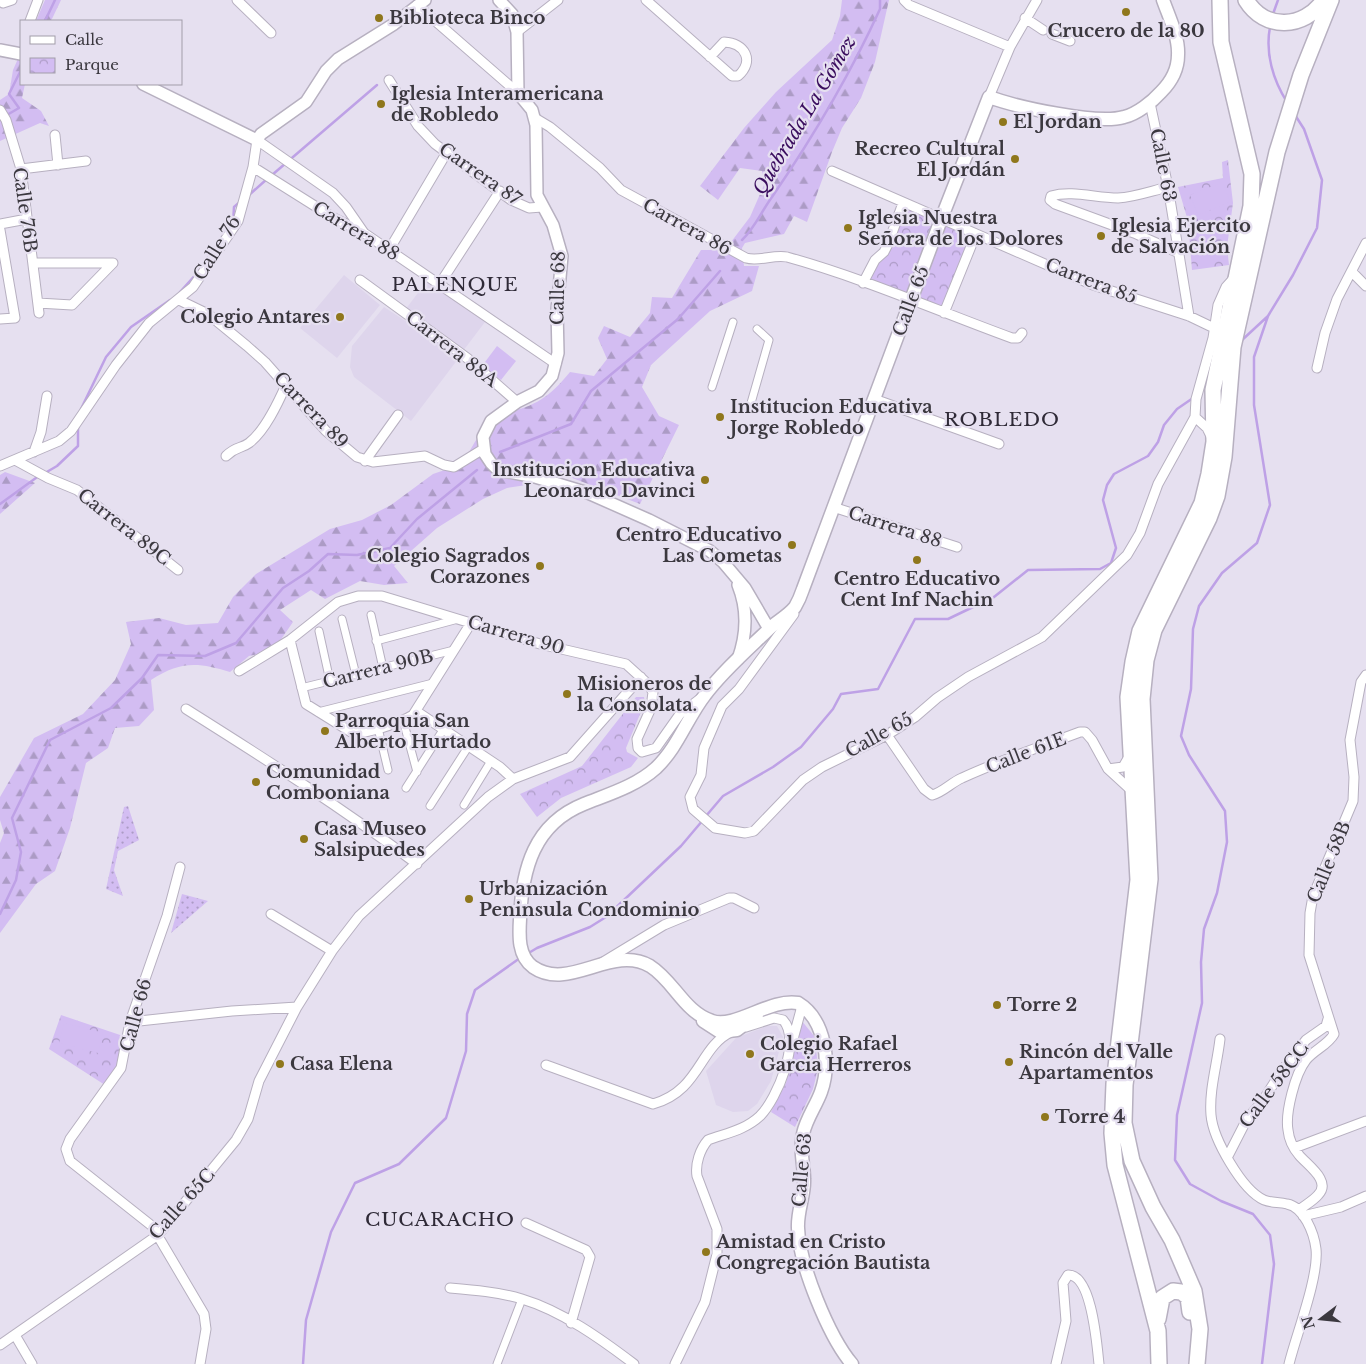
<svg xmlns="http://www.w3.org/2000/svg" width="1366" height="1364" font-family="'Libre Baskerville',serif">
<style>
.built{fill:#ded5ec}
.grass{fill:url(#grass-dots)}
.forest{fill:url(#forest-firs)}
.park{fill:url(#park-crowns)}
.pitch{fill:#d3bdf2}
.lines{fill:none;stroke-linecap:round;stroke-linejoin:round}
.stream{stroke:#bea1e6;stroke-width:2.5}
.pedestrian-casing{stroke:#b7b0c0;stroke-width:9}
.minor-casing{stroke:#b7b0c0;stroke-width:11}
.tertiary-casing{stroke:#b7b0c0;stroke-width:14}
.secondary-casing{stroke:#b7b0c0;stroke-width:15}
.trunk-casing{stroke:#b7b0c0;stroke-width:18}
.pedestrian{stroke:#fff;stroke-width:7}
.minor{stroke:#fff;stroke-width:9}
.tertiary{stroke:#fff;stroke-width:11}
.secondary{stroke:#fff;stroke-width:12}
.trunk{stroke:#fff;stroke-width:15}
.poi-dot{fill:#8f771c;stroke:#e6e0f0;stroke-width:2}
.labels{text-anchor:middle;stroke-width:4.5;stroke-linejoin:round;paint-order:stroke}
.poi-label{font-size:18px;font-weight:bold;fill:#3b383f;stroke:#e6e0f0;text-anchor:start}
.street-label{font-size:18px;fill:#3b383f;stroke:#e6e0f0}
.water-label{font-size:19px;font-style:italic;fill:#3a0d5e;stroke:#e6e0f0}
.neighbourhood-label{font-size:19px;letter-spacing:1px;fill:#2f2a37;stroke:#e6e0f0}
</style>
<defs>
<pattern id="grass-dots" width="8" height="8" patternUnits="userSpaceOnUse" patternTransform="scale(1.25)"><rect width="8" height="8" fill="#d3bdf2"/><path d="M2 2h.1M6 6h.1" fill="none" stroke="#ac9bc5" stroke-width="1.8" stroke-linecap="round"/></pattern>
<pattern id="forest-firs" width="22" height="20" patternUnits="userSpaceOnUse" patternTransform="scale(1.25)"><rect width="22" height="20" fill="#d3bdf2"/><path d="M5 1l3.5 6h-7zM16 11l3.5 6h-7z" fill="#ac9bc5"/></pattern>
<pattern id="park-crowns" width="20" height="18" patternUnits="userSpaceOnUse" patternTransform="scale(1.25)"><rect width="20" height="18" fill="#d3bdf2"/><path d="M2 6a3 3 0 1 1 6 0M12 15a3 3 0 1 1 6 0" fill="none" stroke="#ac9bc5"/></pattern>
</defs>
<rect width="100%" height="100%" fill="#e6e0f0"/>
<path class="built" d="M344 275 380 305 337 358 300 328Z
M427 281 485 322 463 351 405 310Z
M384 307 430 337 458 359 411 421 354 377 350 367 352 346Z
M767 1026H777L783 1037 771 1081 757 1104 748 1111 733 1112 716 1105 706 1071 736 1038Z"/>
<path class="grass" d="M128 806 139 840 118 851 114 870 123 896 106 889 124 807Z
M182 894 208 901 171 933Z"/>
<path class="forest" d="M45 0H61L51 21H36Z
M842 0H889L875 62 861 98 842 128 832 152 807 222 794 216 784 234 745 243 742 248 744 266H759L752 291 710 311 651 365 642 387 659 416 679 425 640 504 562 474 533 484 507 488 483 499 437 528 394 566 408 583 384 585 360 581 325 599 311 590 280 610 293 622 273 651 249 656 230 672C198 662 180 661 151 680L154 710 139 726 115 728 108 748 86 763 70 828 55 871 36 884 0 933V843L4 833 0 820V797L34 738 83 714 115 680 131 644 126 622 159 618 186 625 218 623 233 597 256 574 330 529 362 520 391 505 433 474 462 464 490 416C528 409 545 403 570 372L594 376 607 359 598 338 604 326 630 337 650 313 652 297 672 298 701 250H718L731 242 750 217 764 185 762 171 740 168 718 200 700 186 744 128 776 92 832 40 840 16Z
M21 52V84H25L22 98 41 111 49 126 40 123 0 141V100L9 94 13 70Z
M5 472 35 483 0 514V475Z"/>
<path class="park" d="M1228 160 1233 203 1227 247 1229 265 1192 270 1188 221 1178 187 1223 178 1222 162Z
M904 208 971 235 941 310 869 283 874 269 884 257Z
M636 697H644L645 702 626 748 627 752 638 758 631 767 561 798 537 817 520 794 582 766Z
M61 1015 126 1037 120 1063 105 1085 49 1049Z
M801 1020 815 1037 818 1069 813 1089 795 1127 771 1112 786 1083Z"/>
<path class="pitch" d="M1223 182 1230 202 1198 215 1190 195Z
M497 346 516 361 501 380 482 366Z
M64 1023 103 1033 98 1053 59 1043Z"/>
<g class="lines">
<path class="stream" d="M1273 14 1278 0
M45 21 55 0
M1270 27C1265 53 1273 80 1287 102
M0 119 19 108 9 94 21 70
M272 175 377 85
M249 195 267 179
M233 223 234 207 241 201
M742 240C755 228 761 212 772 197 813 137 850 75 880 9V0
M180 292 198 272
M1241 341 1268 316
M81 409 106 357 131 327 170 300
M500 452 571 424 591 391 678 319 720 271
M45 473 57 466 78 446V427
M0 504 40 475
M706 816 723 796 773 767 801 747 833 709 841 694 878 689 915 619H948L994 597 1028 570 1100 569 1111 563 1116 548 1103 500 1107 485 1114 474 1148 456 1158 442 1164 425 1177 409 1193 398
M0 914 16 880 21 852 12 818 50 740 111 708 142 678 158 655 205 656 236 643 283 588 309 571 328 554 357 555 390 548 417 519 477 470
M527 954 537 948 590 927 606 917 681 846 703 820
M303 1364 306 1320 331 1232 355 1183 399 1164 446 1118 466 1051 467 1014 475 990 520 958
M1262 1364 1274 1264 1270 1235 1253 1214 1221 1201 1190 1184 1175 1160 1177 1115 1202 1003 1201 962 1204 929 1217 893 1227 842 1225 811 1189 755 1181 736 1191 689 1193 629 1199 606 1222 573 1257 543 1270 505 1254 405V357L1268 316 1293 275 1317 228 1322 180 1304 129 1295 115"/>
<defs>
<path id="pedestrian" d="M712 387 733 322
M749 410 769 340 757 329
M371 615 383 668
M342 619 356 675
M319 631 330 681
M376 641 458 619
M301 688 454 650
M318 712 433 683
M403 720 417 772
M378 728 388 770
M406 788 443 730
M464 805 491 761
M430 806 468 747
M497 1364 522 1299"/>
<path id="minor" d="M237 0 271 33
M646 0 732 76H738C755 61 745 43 724 42L710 57
M904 0 909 5 1010 47
M3 3 12 0
M417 5 518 93
M1025 18 1043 30
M30 21 38 0
M517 32 558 0
M1052 34 1070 41
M389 80 418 126 435 144 511 200 529 208 542 207
M989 97 1010 47 1037 0
M1150 103 1168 187 1189 316
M0 110 6 120 21 169 39 313
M535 118 550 127 600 168 621 190 746 258C759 262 774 254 787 257 863 278 938 311 1012 338H1018L1022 333
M55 135 58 165
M253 167 334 218 364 233 556 364
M21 169 86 161
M832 171 1093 285 1189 316 1214 328
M1168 187C1151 191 1135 197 1118 198 1096 198 1072 190 1051 196L1050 200 1055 204 1134 233 1179 253
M0 224 27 219
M0 230 15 318 0 319
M389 250 447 152
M33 263H113
M1352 272 1366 286
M360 280 467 358 517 402
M863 283 875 260 884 252 888 244 903 203
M439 285 500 191
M179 300 208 314 247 346 265 362 326 431 357 457 373 462 425 456 444 465 454 467 480 451 485 454
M38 303 72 305 113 263
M944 313 976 234
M1317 368 1325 333 1337 299 1366 243
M874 399 999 444
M1212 438 1207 428 1195 417 1196 399 1213 338 1218 305 1226 287 1235 277
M34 452 41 432 47 396
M226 456C236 446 241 449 249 443 265 431 278 403 286 385
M15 460 48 478 77 490 178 570
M365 461 398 415
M0 466 59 441 71 431 116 365 149 323 193 287 238 221 253 167 257 140 333 193 346 207 364 233
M833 507 957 547
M794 614 739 689 722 706 704 748 701 775 690 797 693 809 715 828 745 833 754 831 803 780 822 767 887 735 915 717 937 698 968 677 1042 637 1127 555 1140 533 1158 484 1195 417
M290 640 306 704 351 732C362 736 402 722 413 715L471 623
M239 671 290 640 338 602 358 596H382L540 644 626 664 648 684 653 692 651 708 637 739 638 748 642 752 656 748 680 714 701 698
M186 709C264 758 342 808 417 864
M416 711 500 767 513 779
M887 735 924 789 932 795C942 793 952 782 962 778 1001 760 1040 747 1080 732H1085L1092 740 1108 769 1132 791
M1108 769 1123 767 1130 755
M180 867 167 916 130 1022 121 1068 70 1139 66 1149 70 1161 152 1226 204 1314 206 1329 200 1364
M271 914 332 951
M603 962 664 925 729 898H734L754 908
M130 1022 232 1011 297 1007
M793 1039 802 1006
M1220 1039C1217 1065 1209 1090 1211 1115 1213 1139 1242 1190 1264 1200 1271 1203 1279 1202 1287 1204 1304 1207 1314 1233 1316 1249 1319 1277 1296 1335 1289 1364
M546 1065 653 1104C700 1091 699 1047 731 1032
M1294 1148 1366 1121
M1228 1156 1247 1119 1262 1102 1281 1072 1306 1040 1326 1026 1328 1019
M1299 1210C1305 1205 1313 1201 1318 1195 1332 1181 1307 1165 1299 1155 1293 1148 1289 1140 1288 1130 1285 1113 1295 1074 1306 1060 1314 1050 1328 1045 1334 1034L1309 955 1310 913 1313 896 1353 801 1354 777 1350 740 1361 682 1366 675
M1303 1216 1341 1207 1366 1196
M526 1223 586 1250 590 1257 571 1323
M450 1288C474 1290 498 1292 522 1299 562 1311 601 1339 634 1364
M15 1335 32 1364
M0 1345 158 1235 236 1140 248 1119 259 1081 297 1007 332 951 359 916 488 797 513 779 570 757 641 677
M675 1364 705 1302 717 1254V1229L697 1176C695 1164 700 1149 708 1140 727 1133 745 1130 760 1116 777 1099 802 1040 783 1020L774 1018 746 1027
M1056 1364 1066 1321 1063 1283 1068 1275C1092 1274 1097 1346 1099 1364"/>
<path id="tertiary" d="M499 0 512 14 517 32 518 93 532 110 536 125 537 195 553 225 562 256 557 310 558 353 552 376 539 391 517 402 491 421 483 437 485 454 491 463 498 470 535 477 588 493 649 520 710 551 723 562 745 588 769 629
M0 50 21 54
M143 84 257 140 261 134 306 102 326 71 338 59 394 24 425 0
M738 585C748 610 747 634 738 659"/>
<path id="secondary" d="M703 1021 720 1032 737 1030 757 1015
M852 1364C829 1337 799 1264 798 1228 797 1211 805 1195 804 1179 804 1164 799 1149 803 1134 806 1119 816 1106 821 1092 831 1064 826 1020 798 1003 770 998 735 1029 712 1021 684 1012 674 981 650 966 612 944 569 992 533 967 518 956 519 936 520 919 522 869 534 824 584 804 609 794 636 786 656 768 678 747 687 718 705 695 722 672 746 651 767 631 775 622 787 617 795 607 798 602 801 595 803 589L942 217 989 97C1017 107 1097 125 1124 117 1137 114 1152 102 1161 92 1171 82 1178 69 1178 55 1179 37 1169 17 1163 0"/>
<path id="trunk" d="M1246 0C1265 31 1304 29 1324 0
M1158 1319 1162 1298 1173 1291 1181 1292 1188 1297 1190 1312
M1159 1364 1158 1331 1115 1165 1112 1133 1114 1084 1138 880 1128 697 1133 662 1140 631 1202 503 1209 474 1214 442 1213 390 1251 206 1252 174 1221 42 1220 0
M1197 1364 1200 1329 1194 1291 1172 1240 1153 1207 1132 1161 1124 1123 1125 1085 1150 879 1142 699 1146 660 1154 630 1209 518 1217 496 1224 457 1233 347 1277 152 1301 75 1331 0"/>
</defs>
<use href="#pedestrian" class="pedestrian-casing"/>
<use href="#minor" class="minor-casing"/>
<use href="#tertiary" class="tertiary-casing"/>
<use href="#secondary" class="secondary-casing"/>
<use href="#trunk" class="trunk-casing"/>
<use href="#pedestrian" class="pedestrian"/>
<use href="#minor" class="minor"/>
<use href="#tertiary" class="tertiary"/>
<use href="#secondary" class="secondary"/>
<use href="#trunk" class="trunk"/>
</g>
<g class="poi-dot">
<circle cx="1126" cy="12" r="5"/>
<circle cx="379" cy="18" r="5"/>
<circle cx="381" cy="104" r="5"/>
<circle cx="1003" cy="122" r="5"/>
<circle cx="1015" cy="159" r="5"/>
<circle cx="848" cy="228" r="5"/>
<circle cx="1101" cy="236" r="5"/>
<circle cx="340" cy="317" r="5"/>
<circle cx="720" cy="417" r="5"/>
<circle cx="705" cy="480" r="5"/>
<circle cx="792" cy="545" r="5"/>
<circle cx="917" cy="560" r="5"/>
<circle cx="540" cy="566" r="5"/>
<circle cx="567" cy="694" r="5"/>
<circle cx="325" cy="731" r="5"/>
<circle cx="256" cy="782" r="5"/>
<circle cx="304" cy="839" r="5"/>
<circle cx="469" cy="899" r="5"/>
<circle cx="997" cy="1005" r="5"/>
<circle cx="750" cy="1054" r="5"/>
<circle cx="1009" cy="1062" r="5"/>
<circle cx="280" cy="1064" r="5"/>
<circle cx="1045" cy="1117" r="5"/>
<circle cx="706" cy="1252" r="5"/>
</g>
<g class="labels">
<g class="poi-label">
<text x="389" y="24">Biblioteca Binco</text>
<text x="1126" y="37" text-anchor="middle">Crucero de la 80</text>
<text x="391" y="100">Iglesia Interamericana<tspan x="391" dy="21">de Robledo</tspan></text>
<text x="1013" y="128">El Jordan</text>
<text x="1005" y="155" text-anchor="end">Recreo Cultural<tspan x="1005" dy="21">El Jordán</tspan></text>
<text x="858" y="224">Iglesia Nuestra<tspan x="858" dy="21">Señora de los Dolores</tspan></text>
<text x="1111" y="232">Iglesia Ejercito<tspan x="1111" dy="21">de Salvación</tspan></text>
<text x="330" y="323" text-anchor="end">Colegio Antares</text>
<text x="730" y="413">Institucion Educativa<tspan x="730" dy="21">Jorge Robledo</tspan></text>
<text x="695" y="476" text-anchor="end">Institucion Educativa<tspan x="695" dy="21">Leonardo Davinci</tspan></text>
<text x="782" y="541" text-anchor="end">Centro Educativo<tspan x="782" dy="21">Las Cometas</tspan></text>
<text x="530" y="562" text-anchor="end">Colegio Sagrados<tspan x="530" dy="21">Corazones</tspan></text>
<text x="917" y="585" text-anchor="middle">Centro Educativo<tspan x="917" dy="21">Cent Inf Nachin</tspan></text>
<text x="577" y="690">Misioneros de<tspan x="577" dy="21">la Consolata.</tspan></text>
<text x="335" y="727">Parroquia San<tspan x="335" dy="21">Alberto Hurtado</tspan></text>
<text x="266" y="778">Comunidad<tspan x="266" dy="21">Comboniana</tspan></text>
<text x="314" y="835">Casa Museo<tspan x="314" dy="21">Salsipuedes</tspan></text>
<text x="479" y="895">Urbanización<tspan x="479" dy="21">Peninsula Condominio</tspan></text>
<text x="1007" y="1011">Torre 2</text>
<text x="760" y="1050">Colegio Rafael<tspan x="760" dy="21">Garcia Herreros</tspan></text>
<text x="1019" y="1058">Rincón del Valle<tspan x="1019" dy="21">Apartamentos</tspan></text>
<text x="290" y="1070">Casa Elena</text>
<text x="1055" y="1123">Torre 4</text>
<text x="716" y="1248">Amistad en Cristo<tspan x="716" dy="21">Congregación Bautista</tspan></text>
</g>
<g class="street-label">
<text transform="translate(1163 165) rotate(79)" y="6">Calle 63</text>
<text transform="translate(480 174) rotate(35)" y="6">Carrera 87</text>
<text transform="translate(25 210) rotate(82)" y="6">Calle 76B</text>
<text transform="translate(687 227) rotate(29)" y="6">Carrera 86</text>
<text transform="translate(356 231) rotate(31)" y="6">Carrera 88</text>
<text transform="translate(217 248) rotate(-58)" y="6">Calle 76</text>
<text transform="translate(1091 281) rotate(21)" y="6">Carrera 85</text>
<text transform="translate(558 288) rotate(-89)" y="6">Calle 68</text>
<text transform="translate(911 301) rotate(-70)" y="6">Calle 65</text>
<text transform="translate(452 349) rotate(38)" y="6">Carrera 88A</text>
<text transform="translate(311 410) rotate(46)" y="6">Carrera 89</text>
<text transform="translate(124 527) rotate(38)" y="6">Carrera 89C</text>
<text transform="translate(895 527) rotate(18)" y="6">Carrera 88</text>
<text transform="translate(516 635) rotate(16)" y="6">Carrera 90</text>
<text transform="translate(378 669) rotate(-14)" y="6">Carrera 90B</text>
<text transform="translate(879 735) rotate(-29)" y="6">Calle 65</text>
<text transform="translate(1026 753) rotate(-21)" y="6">Calle 61E</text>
<text transform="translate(1329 862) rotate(-68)" y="6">Calle 58B</text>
<text transform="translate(136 1015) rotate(-75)" y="6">Calle 66</text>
<text transform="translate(1274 1085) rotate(-53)" y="6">Calle 58CC</text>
<text transform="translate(802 1170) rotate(-85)" y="6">Calle 63</text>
<text transform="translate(182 1204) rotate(-48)" y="6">Calle 65C</text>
</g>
<g class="water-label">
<text transform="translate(804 115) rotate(-59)" y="7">Quebrada La Gómez</text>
</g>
<g class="neighbourhood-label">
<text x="455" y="291">PALENQUE</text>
<text x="1002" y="426">ROBLEDO</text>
<text x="440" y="1226">CUCARACHO</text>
</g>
</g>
<rect x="20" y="20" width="162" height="65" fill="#e6e0f0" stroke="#a29da9"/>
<rect x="30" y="36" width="25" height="8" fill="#ffffff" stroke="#a29da9"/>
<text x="65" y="45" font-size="15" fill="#3b383f">Calle</text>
<rect x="30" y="58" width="25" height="15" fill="url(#park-crowns)" stroke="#a29da9"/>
<text x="65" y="70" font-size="15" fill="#3b383f">Parque</text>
<g transform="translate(1321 1319) rotate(254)" stroke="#e6e0f0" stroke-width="4" paint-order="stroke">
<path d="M0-4L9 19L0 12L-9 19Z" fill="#3b383f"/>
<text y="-8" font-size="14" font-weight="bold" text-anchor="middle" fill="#3b383f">N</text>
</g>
</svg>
